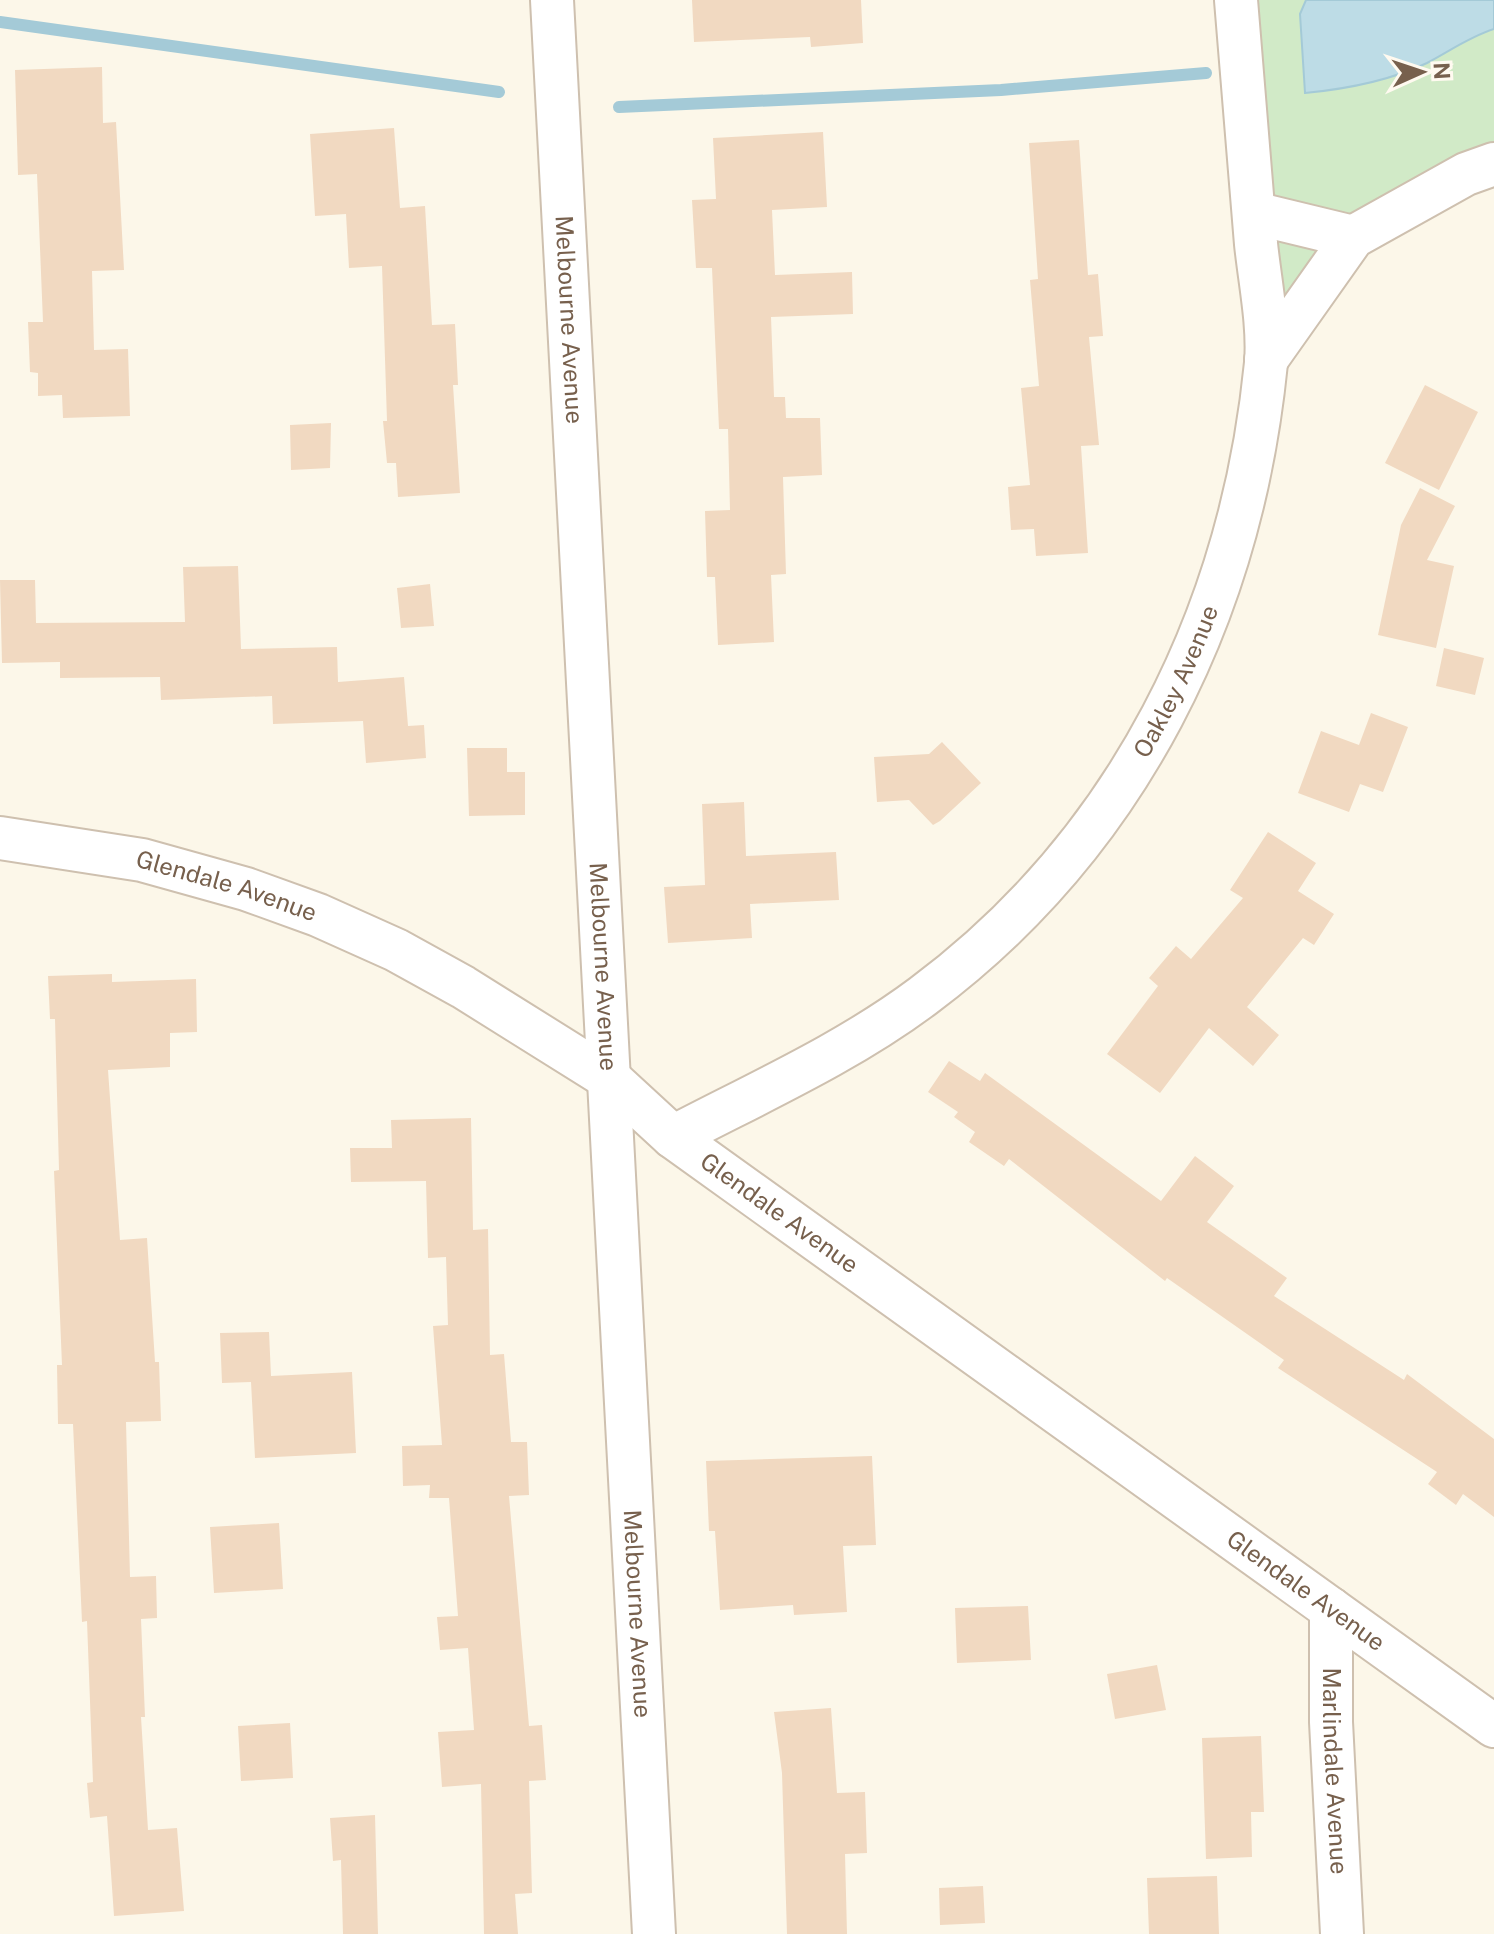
<svg xmlns="http://www.w3.org/2000/svg" width="1494" height="1934" font-family="'Public Sans',sans-serif">
<style>
.green{fill:#d1eac7}
.water{fill:#bddce6;stroke:#a4cad7;stroke-width:2}
.lines{fill:none;stroke-linecap:round;stroke-linejoin:round}
.stream{stroke:#a4cad7;stroke-width:12}
.building{fill:#f1d9c1}
.minor-casing{stroke:#cec0af;stroke-width:46}
.minor{stroke:#fff;stroke-width:42}
.labels{text-anchor:middle;stroke-width:7;stroke-linejoin:round;paint-order:stroke}
.street-label{font-size:24px;fill:#77604d;stroke:#fffaf0}
</style>
<rect width="100%" height="100%" fill="#fcf7e9"/>
<path class="green" d="M1236 0H1306L1300 14 1306 92C1347 89 1389 81 1427 63 1450 51 1469 37 1494 29V164L1353 237 1266 360Z"/>
<path class="water" d="M1306 0H1494V29C1469 37 1450 51 1427 63 1389 81 1347 89 1305 93L1300 14Z"/>
<g class="lines">
<path class="stream" d="M0 22 499 92
M619 107 1001 90 1206 73"/>
</g>
<path class="building" d="M692 0H861L863 43 811 47 810 37 694 42Z
M102 67 103 123 116 122 124 270 92 271 94 350 128 349 130 416 63 418 62 395 38 396V373L30 372 28 322H43L37 174 18 175 15 70Z
M394 128 400 208 425 206 432 325 455 324 458 385H453L460 493 398 497 396 463H387L383 421H387L382 266 349 268 346 214 315 216 310 134Z
M823 132 827 207 772 210 775 275 852 272 853 314 771 317 774 397H785L786 418H820L822 475 783 477 786 574 771 575 774 642 718 645 715 577H707L705 511 730 510 728 429H719L712 268H696L692 200 716 199 713 138Z
M1079 140 1088 275 1098 274 1103 336 1089 337 1099 445 1081 446 1088 553 1036 556 1034 529 1011 530 1008 487 1030 485 1021 388 1039 386 1030 280 1038 279 1029 143Z
M1425 385 1478 412 1439 490 1385 463Z
M331 423 330 468 291 470 290 425Z
M1420 488 1455 506 1427 560 1454 566 1436 648 1378 635 1401 525Z
M238 566 241 649 337 647 338 682 404 677 408 726 424 725 426 758 366 763 363 721 273 724 272 696 161 700 160 677 60 678V662L2 663 0 580H35L36 623 185 622 183 567Z
M430 584 434 626 401 628 397 588Z
M1444 648 1484 658 1475 695 1436 686Z
M1371 713 1408 727 1383 792 1360 784 1349 812 1298 793 1321 731 1359 745Z
M942 742 981 783 940 821 933 825 909 800 877 802 874 757 929 754Z
M467 748H507V772H525V815L469 816Z
M744 802 746 856 836 852 839 900 750 904 752 938 668 943 664 887 705 885 702 804Z
M1268 832 1316 863 1298 891 1334 914 1314 945 1303 938 1247 1007 1279 1035 1253 1066 1209 1028 1160 1093 1107 1054 1158 986 1149 978 1176 946 1191 959 1243 898 1230 890Z
M112 974V982L196 979 197 1032 170 1033V1067L108 1070 120 1240 147 1238 155 1362H159L161 1421 126 1422 130 1577 156 1576 157 1618 141 1619 145 1717H141L148 1830 177 1828 184 1911 114 1916 107 1816 90 1818 87 1783 93 1782 87 1621 82 1622 73 1424H58L57 1365H62L54 1171 59 1170 55 1019H50L48 976Z
M949 1061 980 1081 985 1073 1161 1201 1195 1156 1234 1186 1207 1222 1287 1278 1274 1296 1404 1380 1407 1374 1494 1439V1517L1463 1494 1456 1505 1428 1484 1437 1472 1278 1368 1284 1360 1167 1278 1165 1281 1009 1159 1004 1166 969 1142 975 1132 954 1117 958 1112 928 1092Z
M471 1118 473 1230 488 1229 490 1355 504 1354 511 1442H527L529 1495 509 1496 529 1726 542 1725 546 1780 529 1781 532 1893 515 1894 518 1934H484L481 1784 442 1787 438 1732 474 1730 468 1648 440 1650 437 1617 458 1616 449 1498H429L430 1485 403 1486 402 1446 442 1445 433 1326 448 1325 446 1257 428 1258 426 1181 351 1182 350 1148H392L391 1120Z
M269 1332 271 1376 352 1372 356 1453 255 1458 251 1382 222 1383 220 1333Z
M872 1456 876 1545 843 1546 847 1612 794 1615 793 1605 720 1610 715 1531H709L706 1461Z
M279 1523 283 1589 214 1593 210 1527Z
M1028 1606 1031 1660 957 1663 955 1608Z
M1157 1665 1166 1710 1115 1719 1107 1674Z
M831 1708 837 1793 865 1792 867 1853 845 1854 847 1934H787L782 1773 774 1712Z
M290 1723 293 1778 241 1781 238 1726Z
M1261 1736 1264 1812H1251L1252 1857 1206 1859 1202 1738Z
M375 1815 378 1934H343L341 1860 333 1861 330 1818Z
M1217 1876 1219 1934H1149L1147 1878Z
M983 1886 985 1923 940 1925 939 1888Z"/>
<g class="lines">
<defs>
<g id="minor">
<path id="s1" d="M552 0 654 1934"/>
<path d="M1254 213 1353 237"/>
<path d="M1266 360 1353 237 1466 174 1494 164"/>
<path id="s2" d="M0 838 142 860 246 889 318 915 396 950 463 987 610 1079 673 1137 1494 1726"/>
<path id="s3" d="M673 1137C757 1093 847 1053 923 996 1128 843 1241 615 1266 363 1269 325 1260 282 1256 244 1249 163 1243 81 1236 0"/>
<path id="s4" d="M1331 1609V1722L1342 1934"/>
</g>
</defs>
<use href="#minor" class="minor-casing"/>
<use href="#minor" class="minor"/>
</g>
<g class="labels">
<g class="street-label">
<text dy="8" stroke="none"><textPath href="#s1" startOffset="320">Melbourne Avenue</textPath></text>
<text dy="8" stroke="none"><textPath href="#s3" startOffset="696">Oakley Avenue</textPath></text>
<text dy="8" stroke="none"><textPath href="#s2" startOffset="232">Glendale Avenue</textPath></text>
<text dy="8" stroke="none"><textPath href="#s1" startOffset="968">Melbourne Avenue</textPath></text>
<text dy="8" stroke="none"><textPath href="#s2" startOffset="880">Glendale Avenue</textPath></text>
<text dy="8" stroke="none"><textPath href="#s2" startOffset="1528">Glendale Avenue</textPath></text>
<text dy="8" stroke="none"><textPath href="#s1" startOffset="1616">Melbourne Avenue</textPath></text>
<text dy="8" stroke="none"><textPath href="#s4" startOffset="162">Marlindale Avenue</textPath></text>
</g>
</g>
<g transform="translate(1422 72) rotate(87)" stroke="#fffaf0" stroke-width="6" paint-order="stroke">
<path d="M0-6L14 30L0 20L-14 30Z" fill="#77604d"/>
<text y="-12" font-size="22" font-weight="bold" text-anchor="middle" fill="#77604d">N</text>
</g>
</svg>
